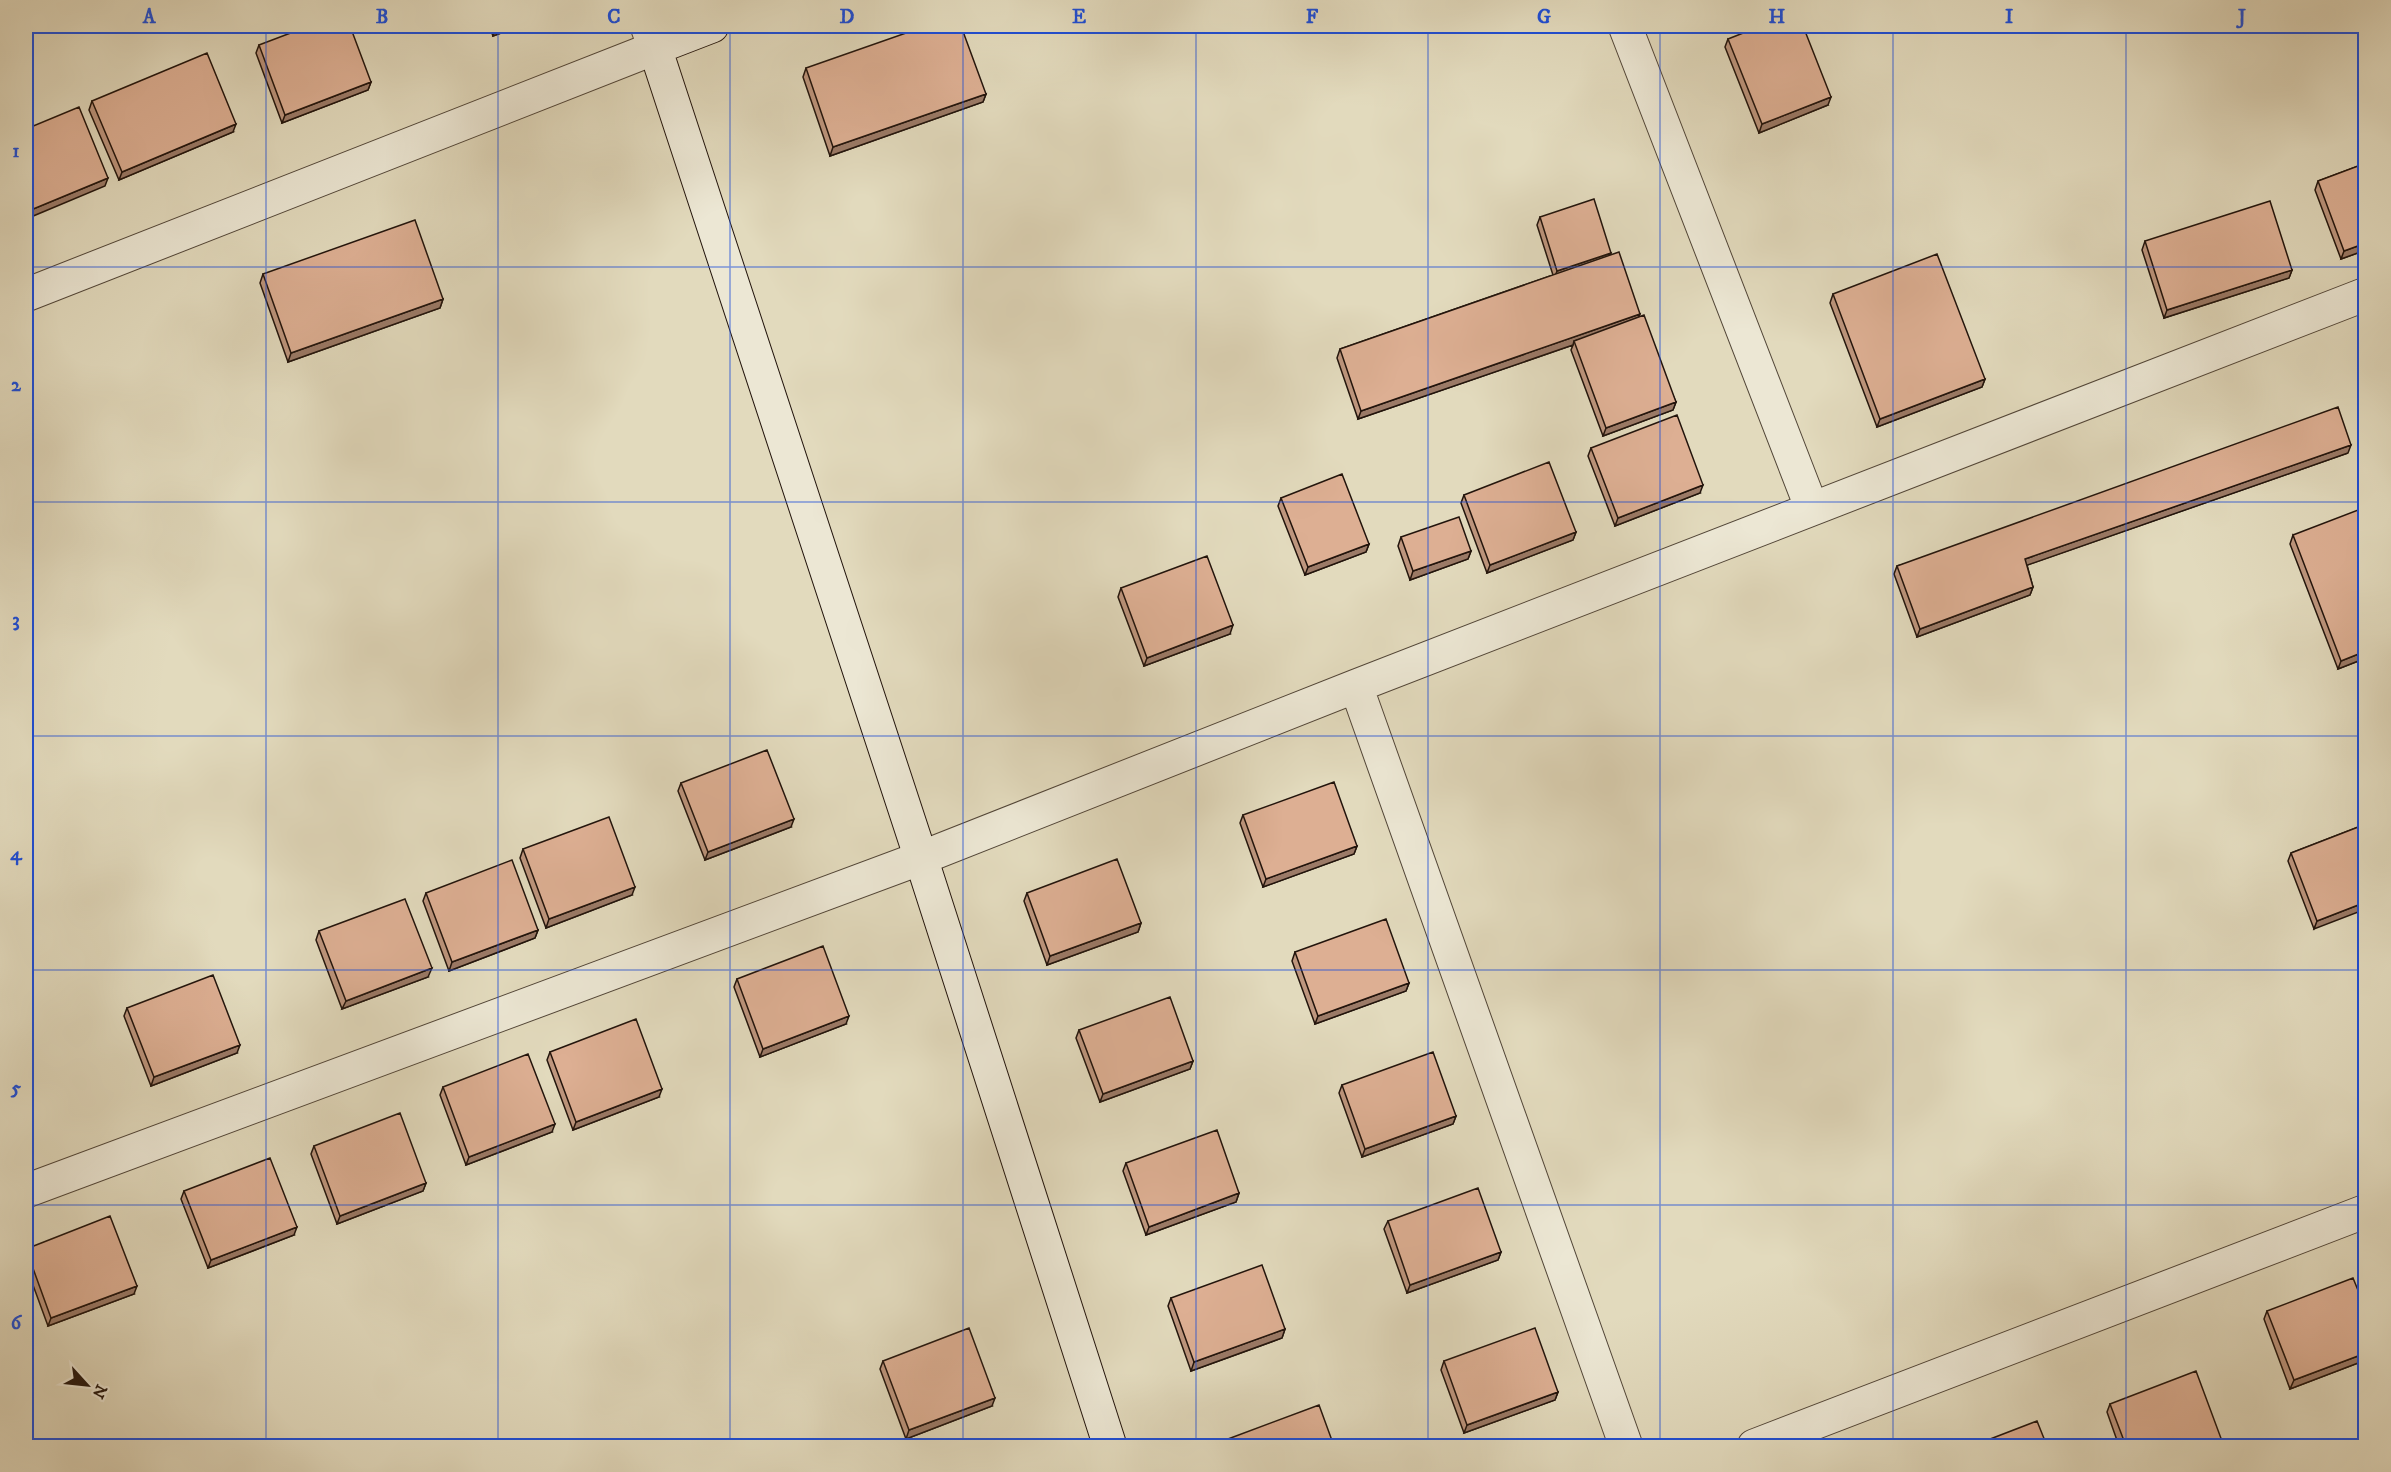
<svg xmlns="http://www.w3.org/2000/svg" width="2391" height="1472" font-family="'IM FELL DW Pica',serif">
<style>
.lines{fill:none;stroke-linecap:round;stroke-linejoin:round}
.street-casing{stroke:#524638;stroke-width:35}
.secondary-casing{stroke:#22140c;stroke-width:35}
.street{stroke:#ece7d4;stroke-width:33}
.secondary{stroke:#ece7d4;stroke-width:33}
.wall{fill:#be967e;stroke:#22140c;stroke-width:1.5}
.shaded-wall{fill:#9b7a67;stroke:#22140c;stroke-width:1.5}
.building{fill:#ddaf93;stroke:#22140c;stroke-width:1.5}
.grid{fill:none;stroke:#1d4ed8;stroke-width:1.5;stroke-opacity:0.55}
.neatline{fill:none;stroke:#1d4ed8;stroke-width:2}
.grid-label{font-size:20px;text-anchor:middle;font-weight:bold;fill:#1d4ed8}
</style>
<rect width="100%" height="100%" fill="#e2dabd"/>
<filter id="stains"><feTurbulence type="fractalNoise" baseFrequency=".00333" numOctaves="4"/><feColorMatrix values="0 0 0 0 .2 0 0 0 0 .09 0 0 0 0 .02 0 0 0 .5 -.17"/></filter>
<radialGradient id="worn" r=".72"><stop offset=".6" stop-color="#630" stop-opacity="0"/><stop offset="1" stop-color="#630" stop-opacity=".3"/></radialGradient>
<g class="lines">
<defs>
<path id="street" d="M1625 26 1812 509
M26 295 655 48 647 26
M1356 686 1626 1446
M26 1191 921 858 1356 686 2366 294
M1754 1446 2366 1211"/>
<path id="secondary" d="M712 26 655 48 921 858 1110 1446"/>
</defs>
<use href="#street" class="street-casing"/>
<use href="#secondary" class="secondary-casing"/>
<use href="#street" class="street"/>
<use href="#secondary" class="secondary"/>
</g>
<path class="wall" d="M489 26H520L493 36Z
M1728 39 1828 105 1759 133 1725 47Z
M259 45 371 82 368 90 282 123 256 53Z
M806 68 986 94 983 102 830 156 803 77Z
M92 101 233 132 119 180 89 110Z
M2366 163V250L2341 259 2315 190 2318 181Z
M1540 217 1610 255 1676 402 1673 410 1603 436 1571 350 1573 345 1358 419 1337 358 1340 349 1553 275 1537 225Z
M2145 241 2292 270 2289 278 2164 318 2142 250Z
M263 274 443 299 440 308 288 362 260 283Z
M1833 294 1985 379 1982 387 1877 427 1830 303Z
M1591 448 1700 493 1615 526 1588 456Z
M2348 453 2027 565 2033 587 2030 595 1917 637 1894 574 1897 566Z
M1464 495 1576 532 1573 540 1487 573 1461 503Z
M1281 498 1369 544 1366 552 1305 575 1278 506Z
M2293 535 2366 658 2338 669 2290 544Z
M1401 537 1471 551 1468 559 1410 580 1398 546Z
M1121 588 1230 634 1144 666 1118 597Z
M681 783 791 827 705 860 678 791Z
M1243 815 1357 846 1354 854 1263 887 1240 823Z
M2366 824 2314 929 2288 861 2291 853Z
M523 849 632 895 546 928 520 858Z
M426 893 538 930 535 938 449 971 423 901Z
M1027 893 1141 923 1138 932 1047 965 1024 901Z
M319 931 428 977 342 1009 316 940Z
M1295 952 1409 983 1406 991 1315 1024 1292 961Z
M737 979 846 1024 760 1057 734 987Z
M127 1008 237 1053 151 1086 124 1016Z
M1079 1030 1193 1061 1190 1069 1100 1102 1076 1038Z
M550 1052 659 1097 573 1130 547 1060Z
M1342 1085 1456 1116 1453 1124 1362 1157 1339 1093Z
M443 1087 552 1132 466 1165 440 1095Z
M314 1146 426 1183 423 1191 337 1224 311 1154Z
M1126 1163 1239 1193 1236 1202 1146 1235 1123 1171Z
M184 1191 294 1235 208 1268 181 1199Z
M1388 1221 1501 1252 1498 1260 1407 1293 1384 1229Z
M26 1249 134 1294 48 1326 26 1266Z
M1171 1298 1285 1329 1282 1338 1191 1371 1168 1306Z
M2366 1310V1360L2290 1389 2264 1319 2267 1311Z
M883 1361 992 1406 906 1439 880 1369Z
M1444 1361 1558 1392 1555 1400 1464 1433 1441 1370Z
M2110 1404 2220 1446H2119L2107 1412Z
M1228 1439 1334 1446H1225Z"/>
<path class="shaded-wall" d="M501 26H520L493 36 496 27Z
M371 82 368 90 282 123 285 115Z
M986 94 983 102 830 156 833 147Z
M1831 97 1828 105 1759 133 1762 124Z
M236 124 233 132 119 180 122 172Z
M108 178 105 186 26 219V212Z
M2366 243V250L2341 259 2344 251Z
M1611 253 1608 261 1554 279 1557 271Z
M2292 270 2289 278 2164 318 2167 310Z
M443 299 440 308 288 362 291 353Z
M1640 314 1637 322 1574 341 1573 345 1358 419 1361 411Z
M1985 379 1982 387 1877 427 1880 419Z
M1676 402 1673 410 1603 436 1606 428Z
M2351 445 2348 453 2022 567 2025 559Z
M1703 485 1700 493 1615 526 1618 518Z
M1576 532 1573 540 1487 573 1490 565Z
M1369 544 1366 552 1305 575 1308 567Z
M1471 551 1468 559 1410 580 1413 571Z
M2033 587 2030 595 1917 637 1920 629Z
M1233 625 1230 634 1144 666 1147 658Z
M2366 651V658L2338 669 2341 661Z
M794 819 791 827 705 860 708 852Z
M1357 846 1354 854 1263 887 1266 879Z
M635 887 632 895 546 928 549 919Z
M2366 902V909L2314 929 2317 921Z
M1141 923 1138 932 1047 965 1050 956Z
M538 930 535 938 449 971 452 962Z
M432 968 428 977 342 1009 346 1001Z
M1409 983 1406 991 1315 1024 1318 1016Z
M849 1016 846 1024 760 1057 763 1049Z
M240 1045 237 1053 151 1086 154 1077Z
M1193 1061 1190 1069 1100 1102 1103 1094Z
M662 1089 659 1097 573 1130 576 1122Z
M1456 1116 1453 1124 1362 1157 1365 1149Z
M555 1124 552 1132 466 1165 469 1157Z
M426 1183 423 1191 337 1224 340 1216Z
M1239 1193 1236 1202 1146 1235 1149 1227Z
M297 1227 294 1235 208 1268 211 1260Z
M1501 1252 1498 1260 1407 1293 1410 1285Z
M137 1286 134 1294 48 1326 51 1318Z
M1285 1329 1282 1338 1191 1371 1194 1362Z
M2366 1353V1360L2290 1389 2294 1380Z
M1558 1392 1555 1400 1464 1433 1467 1425Z
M995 1398 992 1406 906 1439 909 1430Z
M2222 1441 2220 1446H2208Z"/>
<path class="building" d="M309 26H350L371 82 285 115 259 45Z
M926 26H961L986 94 833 147 806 68Z
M1761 26H1803L1831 97 1762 124 1728 39Z
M207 53 236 124 122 172 92 101Z
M79 107 108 178 26 212V129Z
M2366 163V243L2344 251 2318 181Z
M1594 199 1611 253 1557 271 1540 217Z
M2270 201 2292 270 2167 310 2145 241Z
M415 220 443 299 291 353 263 274Z
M1619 252 1640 314 1361 411 1340 349Z
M1937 254 1985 379 1880 419 1833 294Z
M1644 315 1676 402 1606 428 1574 341Z
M2338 407 2351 445 2025 559 2033 587 1920 629 1897 566Z
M1677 415 1703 485 1618 518 1591 448Z
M1549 462 1576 532 1490 565 1464 495Z
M1342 474 1369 544 1308 567 1281 498Z
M2366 507V651L2341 661 2293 535Z
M1459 517 1471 551 1413 571 1401 537Z
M1207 556 1233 625 1147 658 1121 588Z
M767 750 794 819 708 852 681 783Z
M1334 782 1357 846 1266 879 1243 815Z
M609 817 635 887 549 919 523 849Z
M2366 824V902L2317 921 2291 853Z
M1117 859 1141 923 1050 956 1027 893Z
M512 860 538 930 452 962 426 893Z
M405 899 432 968 346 1001 319 931Z
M1386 919 1409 983 1318 1016 1295 952Z
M823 946 849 1016 763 1049 737 979Z
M213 975 240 1045 154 1077 127 1008Z
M1170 997 1193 1061 1103 1094 1079 1030Z
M636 1019 662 1089 576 1122 550 1052Z
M1433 1052 1456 1116 1365 1149 1342 1085Z
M528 1054 555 1124 469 1157 443 1087Z
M400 1113 426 1183 340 1216 314 1146Z
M1217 1130 1239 1193 1149 1227 1126 1163Z
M270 1158 297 1227 211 1260 184 1191Z
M1478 1188 1501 1252 1410 1285 1388 1221Z
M110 1216 137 1286 51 1318 26 1249Z
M1262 1265 1285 1329 1194 1362 1171 1298Z
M2353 1278 2366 1310V1353L2294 1380 2267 1311Z
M969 1328 995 1398 909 1430 883 1361Z
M1535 1328 1558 1392 1467 1425 1444 1361Z
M2196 1371 2222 1441 2208 1446H2126L2110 1404Z
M1319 1405 1334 1446H1231L1228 1439Z
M2037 1421 2047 1446H1972Z"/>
<path class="grid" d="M266 26V1446M498 26V1446M730 26V1446M963 26V1446M1196 26V1446M1428 26V1446M1660 26V1446M1893 26V1446M2126 26V1446M26 267H2366M26 502H2366M26 736H2366M26 970H2366M26 1205H2366"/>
<rect width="2391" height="1472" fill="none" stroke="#e2dabd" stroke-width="66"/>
<g transform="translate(87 1385) rotate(117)" stroke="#ece7d4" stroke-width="4.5" paint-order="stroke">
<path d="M0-4.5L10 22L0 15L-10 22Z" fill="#22140c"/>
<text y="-9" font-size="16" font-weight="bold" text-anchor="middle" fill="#22140c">N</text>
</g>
<rect x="33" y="33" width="2325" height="1406" class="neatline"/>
<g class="grid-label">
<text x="149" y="23">A</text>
<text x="382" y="23">B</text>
<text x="614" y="23">C</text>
<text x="847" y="23">D</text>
<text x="1079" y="23">E</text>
<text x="1312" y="23">F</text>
<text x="1544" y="23">G</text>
<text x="1777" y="23">H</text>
<text x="2009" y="23">I</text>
<text x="2242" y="23">J</text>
<text x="16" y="157">1</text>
<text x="16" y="391">2</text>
<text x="16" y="626">3</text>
<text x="16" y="860">4</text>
<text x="16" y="1094">5</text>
<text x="16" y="1329">6</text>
</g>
<rect width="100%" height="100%" filter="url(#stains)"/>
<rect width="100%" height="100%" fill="url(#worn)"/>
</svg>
